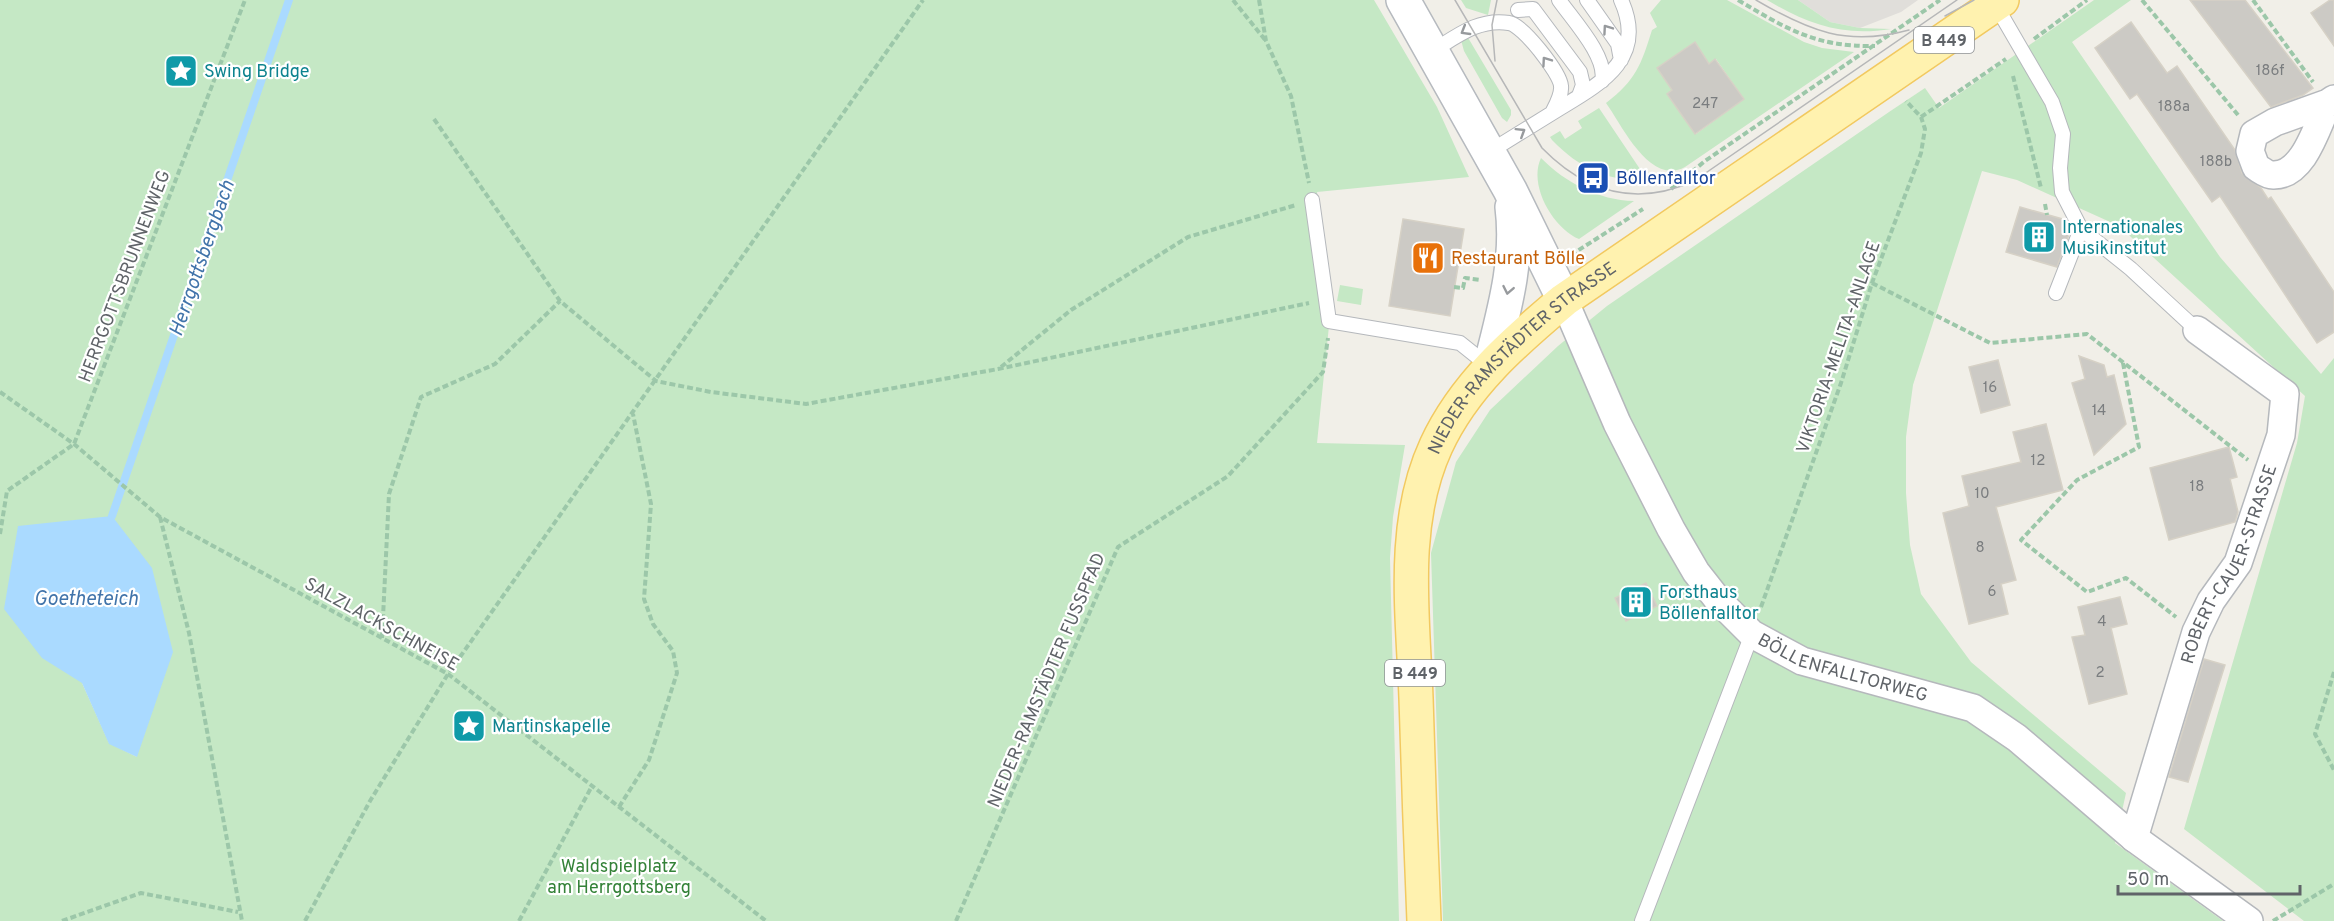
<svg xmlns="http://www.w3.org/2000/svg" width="2334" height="921" font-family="Overpass,sans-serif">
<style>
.industrial{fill:#e0deda}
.green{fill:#c5e8c5;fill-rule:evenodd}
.water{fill:#aadaff}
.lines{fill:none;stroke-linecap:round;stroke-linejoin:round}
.stream{stroke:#aadaff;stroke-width:8}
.building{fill:#cccac5;stroke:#d6d1c6;stroke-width:1.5}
.lane-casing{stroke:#b5b8bc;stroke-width:16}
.street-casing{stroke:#b5b8bc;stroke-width:30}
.secondary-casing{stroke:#b6babf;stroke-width:36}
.primary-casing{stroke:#f2c960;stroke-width:36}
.path{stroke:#9cc7a9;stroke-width:4;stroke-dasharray:6 3;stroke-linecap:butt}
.lane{stroke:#fff;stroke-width:14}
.street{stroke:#fff;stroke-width:27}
.secondary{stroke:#fff;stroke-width:33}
.primary{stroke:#fff2af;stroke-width:33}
.tram{stroke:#b6b7b8;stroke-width:1.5}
.oneway{stroke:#979a9d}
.labels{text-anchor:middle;stroke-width:4.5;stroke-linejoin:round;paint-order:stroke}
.number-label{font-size:15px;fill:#7a7d7f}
.shield{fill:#fff;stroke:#8f9295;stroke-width:1.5}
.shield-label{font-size:16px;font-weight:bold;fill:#5f6368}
.culture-label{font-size:18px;fill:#0d838f;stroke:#fff;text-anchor:start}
.transit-label{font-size:18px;fill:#164399;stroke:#fff;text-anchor:start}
.food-label{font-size:18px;fill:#c56008;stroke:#fff;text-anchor:start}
.street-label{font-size:18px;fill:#5f6368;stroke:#fff}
.park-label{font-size:18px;fill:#348238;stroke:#fff}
.water-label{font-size:20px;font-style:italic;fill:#4174aa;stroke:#fff}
</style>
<rect width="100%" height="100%" fill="#f1efe8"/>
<path class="industrial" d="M1798 0H1918L1901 12 1860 28 1830 22Z"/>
<path class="green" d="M0 0H1374L1437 107 1469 177 1317 192 1330 316 1317 443 1405 445 1393 517 1390 558 1399 921H0ZM82 683 137 757 109 743Z
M1461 0H1491L1488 15 1466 8Z
M1661 0H1727L1804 42 1822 48 1854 52 1685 167C1650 186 1623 127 1606 103 1636 80 1641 65 1652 30L1657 27 1650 13ZM1695 43 1709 64 1716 59 1744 99 1696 134 1667 94 1672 90Z
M1767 0H1798L1830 22 1860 28 1891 29C1843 37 1807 24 1767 0Z
M2094 0H2131L2072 42 2220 257 2321 374 2334 358V921H2304L2184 829 2297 443 2305 396 2119 226 2017 180 1982 171 1913 385 1906 437V493L1910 545 1921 594 1971 662 2126 793 2115 843 2223 921H1443L1431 553 1456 462 1490 410 1558 346 1607 306 1889 112 1925 88 1939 108Z
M1467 36 1511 110V115L1507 122 1502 118 1464 51 1461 40Z
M1599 108 1648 181C1608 181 1580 169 1552 140L1550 137 1560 131 1565 139 1582 128 1578 121Z
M1541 158C1566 183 1598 200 1634 201L1579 239C1553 228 1528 185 1541 158Z
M1340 285 1363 289 1361 305 1337 301Z"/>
<path class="water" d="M112 516 152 568 173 652 137 757 109 744 82 683 42 658 4 609 18 526Z"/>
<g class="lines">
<path class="stream" d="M112 516 289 0"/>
</g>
<path class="building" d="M2190 0H2245L2313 88 2303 95 2271 107Z
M2330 0H2334V46L2311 13Z
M2131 22 2167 73 2177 66 2235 150 2242 173 2261 188 2268 199 2271 197 2334 292V332L2317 343 2220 196 2212 202 2137 94 2130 99 2095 48Z
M1695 42 1709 64 1715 59 1744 99 1695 134 1667 94 1672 90 1657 68Z
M2020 207 2066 220 2071 229 2057 267 2006 252Z
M1403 219 1464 229 1450 316 1389 306Z
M2079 356 2104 365 2107 377 2114 375 2126 424 2094 455 2072 383 2085 379Z
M1998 360 2010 405 1981 413 1969 367Z
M2046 424 2063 490 1996 507 2016 580 2001 584 2008 614 1969 624 1943 513 1969 506 1962 476 2021 462 2013 432Z
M2229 447 2237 477 2230 479 2238 512 2235 522 2169 540 2150 468Z
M1646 583 1657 606 1626 621 1615 598Z
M2120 597 2127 624 2111 628 2127 694 2089 704 2072 637 2085 635 2078 607Z
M2204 659 2225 665 2188 782 2169 777Z"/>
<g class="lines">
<defs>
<path id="lane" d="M1559 0C1572 19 1608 57 1602 81
M1587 0 1618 44 1621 60
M1995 4 2052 102 2063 134 2060 168 2062 192 2081 229 2131 269 2197 330
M1518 10 1533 9 1580 72 1583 85 1579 96
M1433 51C1457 36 1479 18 1509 23 1523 25 1560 73 1561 86 1562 95 1556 105 1552 113
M1489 152C1512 138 1534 124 1557 110 1600 84 1648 59 1621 0
M1312 200 1329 321 1460 343 1490 367
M2056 293 2081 229
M1642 921 1752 634"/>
<g id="street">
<path d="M2328 103C2317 126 2304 176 2273 175 2267 175 2261 170 2256 167L2250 151 2254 134 2275 122 2328 103 2334 99"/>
<path id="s1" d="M1564 300 1617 423 1671 529 1696 572 1718 600 1752 634 1802 661 1973 708 2017 738 2134 838 2249 921"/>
<path id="s2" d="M2134 838 2196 632 2211 601 2238 563 2281 435 2285 394 2197 330"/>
</g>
<path id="secondary" d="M1403 0 1510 190 1564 300
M1490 367C1503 314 1519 262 1512 207"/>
<g id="primary">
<path id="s3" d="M1424 921C1421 847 1418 772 1416 698 1413 615 1400 524 1436 446 1464 385 1514 342 1564 300L2002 0"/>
</g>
</defs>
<use href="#lane" class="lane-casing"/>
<use href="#street" class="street-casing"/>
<use href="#secondary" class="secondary-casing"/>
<use href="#primary" class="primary-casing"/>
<path class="path" d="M1233 0 1266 41
M1259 0 1266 41 1291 96 1309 183
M1738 0C1787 29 1815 47 1875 46
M2142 0 2238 115
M2253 0 2313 82
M2034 39 2087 0
M2013 76 2041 188
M1921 117 2006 59
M434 119 560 301 656 381 711 392 806 404 998 369 1309 303
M1671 189 1705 161 1940 0
M2045 204 2047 215
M1571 255 1643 209
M1872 283 1990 343 2087 334 2248 460
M1454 287 1463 288 1465 278 1481 280
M2123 363 2139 447 2077 480 2021 540 2087 592 2126 578 2176 617
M1001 367 1071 310 1188 237 1296 205
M0 392 74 444 160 517 448 674 766 921
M160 517 189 633 242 921
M0 534 7 491 74 444 245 0
M1761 607 1841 383 1872 283 1921 153 1925 129 1921 117 1906 101
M382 638 389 494 421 397 495 364 560 301
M2334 672 2315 734 2334 770
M619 807 649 760 677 673 673 651 653 624 644 599 651 504 633 414
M62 921 141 893 238 912
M305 921 370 801 448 674 923 0
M519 921 592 786
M956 921 1118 547 1228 476 1323 372 1328 338
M2273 921 2334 884"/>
<use href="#lane" class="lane"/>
<use href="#street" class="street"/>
<use href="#secondary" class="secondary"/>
<use href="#primary" class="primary"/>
<path class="tram" d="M1455 0 1542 148C1585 192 1636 207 1694 181L1957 0
M1756 0C1809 31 1847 47 1909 30
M1945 16 1974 0
M1495 61 1492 25 1497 0"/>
</g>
<defs><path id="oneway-chevron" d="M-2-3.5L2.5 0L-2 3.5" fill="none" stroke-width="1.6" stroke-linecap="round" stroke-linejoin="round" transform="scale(1.5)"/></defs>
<g class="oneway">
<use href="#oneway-chevron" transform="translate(1607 29) rotate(-125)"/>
<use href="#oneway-chevron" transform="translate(1465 31) rotate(149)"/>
<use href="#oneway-chevron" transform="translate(1546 61) rotate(-125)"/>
<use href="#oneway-chevron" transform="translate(1521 132) rotate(-32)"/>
<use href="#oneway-chevron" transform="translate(1508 290) rotate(101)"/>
</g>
<defs>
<symbol id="sight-square" viewBox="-11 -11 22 22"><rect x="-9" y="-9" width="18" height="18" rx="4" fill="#0f9aa8" stroke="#fff"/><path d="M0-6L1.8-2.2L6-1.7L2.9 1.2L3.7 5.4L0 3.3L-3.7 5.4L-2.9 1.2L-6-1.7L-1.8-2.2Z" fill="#fff"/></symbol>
<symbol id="bus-square" viewBox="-11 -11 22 22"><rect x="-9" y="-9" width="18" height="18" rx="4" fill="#1a4fb4" stroke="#fff"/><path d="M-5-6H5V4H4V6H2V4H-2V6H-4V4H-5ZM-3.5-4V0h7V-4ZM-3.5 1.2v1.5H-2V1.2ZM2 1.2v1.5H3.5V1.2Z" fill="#fff"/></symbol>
<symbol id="building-square" viewBox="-11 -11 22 22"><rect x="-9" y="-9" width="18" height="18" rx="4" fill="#0f9aa8" stroke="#fff"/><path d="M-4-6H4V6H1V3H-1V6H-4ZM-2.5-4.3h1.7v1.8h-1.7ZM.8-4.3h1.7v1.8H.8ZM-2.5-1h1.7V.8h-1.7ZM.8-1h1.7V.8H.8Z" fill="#fff"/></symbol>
<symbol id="restaurant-square" viewBox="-11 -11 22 22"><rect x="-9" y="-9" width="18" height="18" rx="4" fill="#e8710a" stroke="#fff"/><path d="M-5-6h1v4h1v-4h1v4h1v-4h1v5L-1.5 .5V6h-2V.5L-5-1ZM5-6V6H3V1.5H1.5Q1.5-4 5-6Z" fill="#fff"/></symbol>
</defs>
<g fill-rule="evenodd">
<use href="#sight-square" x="162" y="52" width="38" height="38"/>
<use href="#bus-square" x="1574" y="159" width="38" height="38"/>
<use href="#building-square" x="2020" y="218" width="38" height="38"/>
<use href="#restaurant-square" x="1409" y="239" width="38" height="38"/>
<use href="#building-square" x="1617" y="583" width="38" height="38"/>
<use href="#sight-square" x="450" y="707" width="38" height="38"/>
</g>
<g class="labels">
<g class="number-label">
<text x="2270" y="75">186f</text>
<text x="1705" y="108">247</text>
<text x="2174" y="111">188a</text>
<text x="2216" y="166">188b</text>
<text x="1990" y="392">16</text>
<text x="2099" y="415">14</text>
<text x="2038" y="465">12</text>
<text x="2197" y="491">18</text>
<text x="1982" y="498">10</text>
<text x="1980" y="552">8</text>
<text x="1992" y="596">6</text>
<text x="2102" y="626">4</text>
<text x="2100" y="677">2</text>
</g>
<g class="shield">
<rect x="1914" y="27" width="60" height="26" rx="4.5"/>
<rect x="1385" y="660" width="60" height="26" rx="4.5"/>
</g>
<g class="shield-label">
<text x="1944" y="46">B 449</text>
<text x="1415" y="679">B 449</text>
</g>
<g class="culture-label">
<text x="204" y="77">Swing Bridge</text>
<text x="2062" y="233">Internationales<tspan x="2062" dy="21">Musikinstitut</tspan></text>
<text x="1659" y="598">Forsthaus<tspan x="1659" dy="21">Böllenfalltor</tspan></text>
<text x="492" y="732">Martinskapelle</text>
</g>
<g class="transit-label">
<text x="1616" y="184">Böllenfalltor</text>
</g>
<g class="food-label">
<text x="1451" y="264">Restaurant Bölle</text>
</g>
<g class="street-label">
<text transform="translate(124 276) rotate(-69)" y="6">HERRGOTTSBRUNNENWEG</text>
<text transform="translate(1838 347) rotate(-71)" y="6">VIKTORIA-MELITA-ANLAGE</text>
<text dy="6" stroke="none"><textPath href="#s3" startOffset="603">NIEDER-RAMSTÄDTER STRASSE</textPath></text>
<text dy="6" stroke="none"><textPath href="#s2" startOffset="291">ROBERT-CAUER-STRASSE</textPath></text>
<text transform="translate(382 624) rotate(29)" y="6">SALZLACKSCHNEISE</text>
<text dy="6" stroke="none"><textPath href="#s1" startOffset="484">BÖLLENFALLTORWEG</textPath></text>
<text transform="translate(1046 680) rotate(-67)" y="6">NIEDER-RAMSTÄDTER FUSSPFAD</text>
</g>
<g class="park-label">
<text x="619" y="872">Waldspielplatz<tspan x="619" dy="21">am Herrgottsberg</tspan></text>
</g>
<g class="water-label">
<text transform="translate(201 258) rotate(-71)" y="7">Herrgottsbergbach</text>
<text x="86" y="605">Goetheteich</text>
</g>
</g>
<path d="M2118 885v9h182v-9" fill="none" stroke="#5f6368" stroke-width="3"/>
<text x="2127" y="885" font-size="18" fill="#5f6368" stroke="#ffffff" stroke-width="4.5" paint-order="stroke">50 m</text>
</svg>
